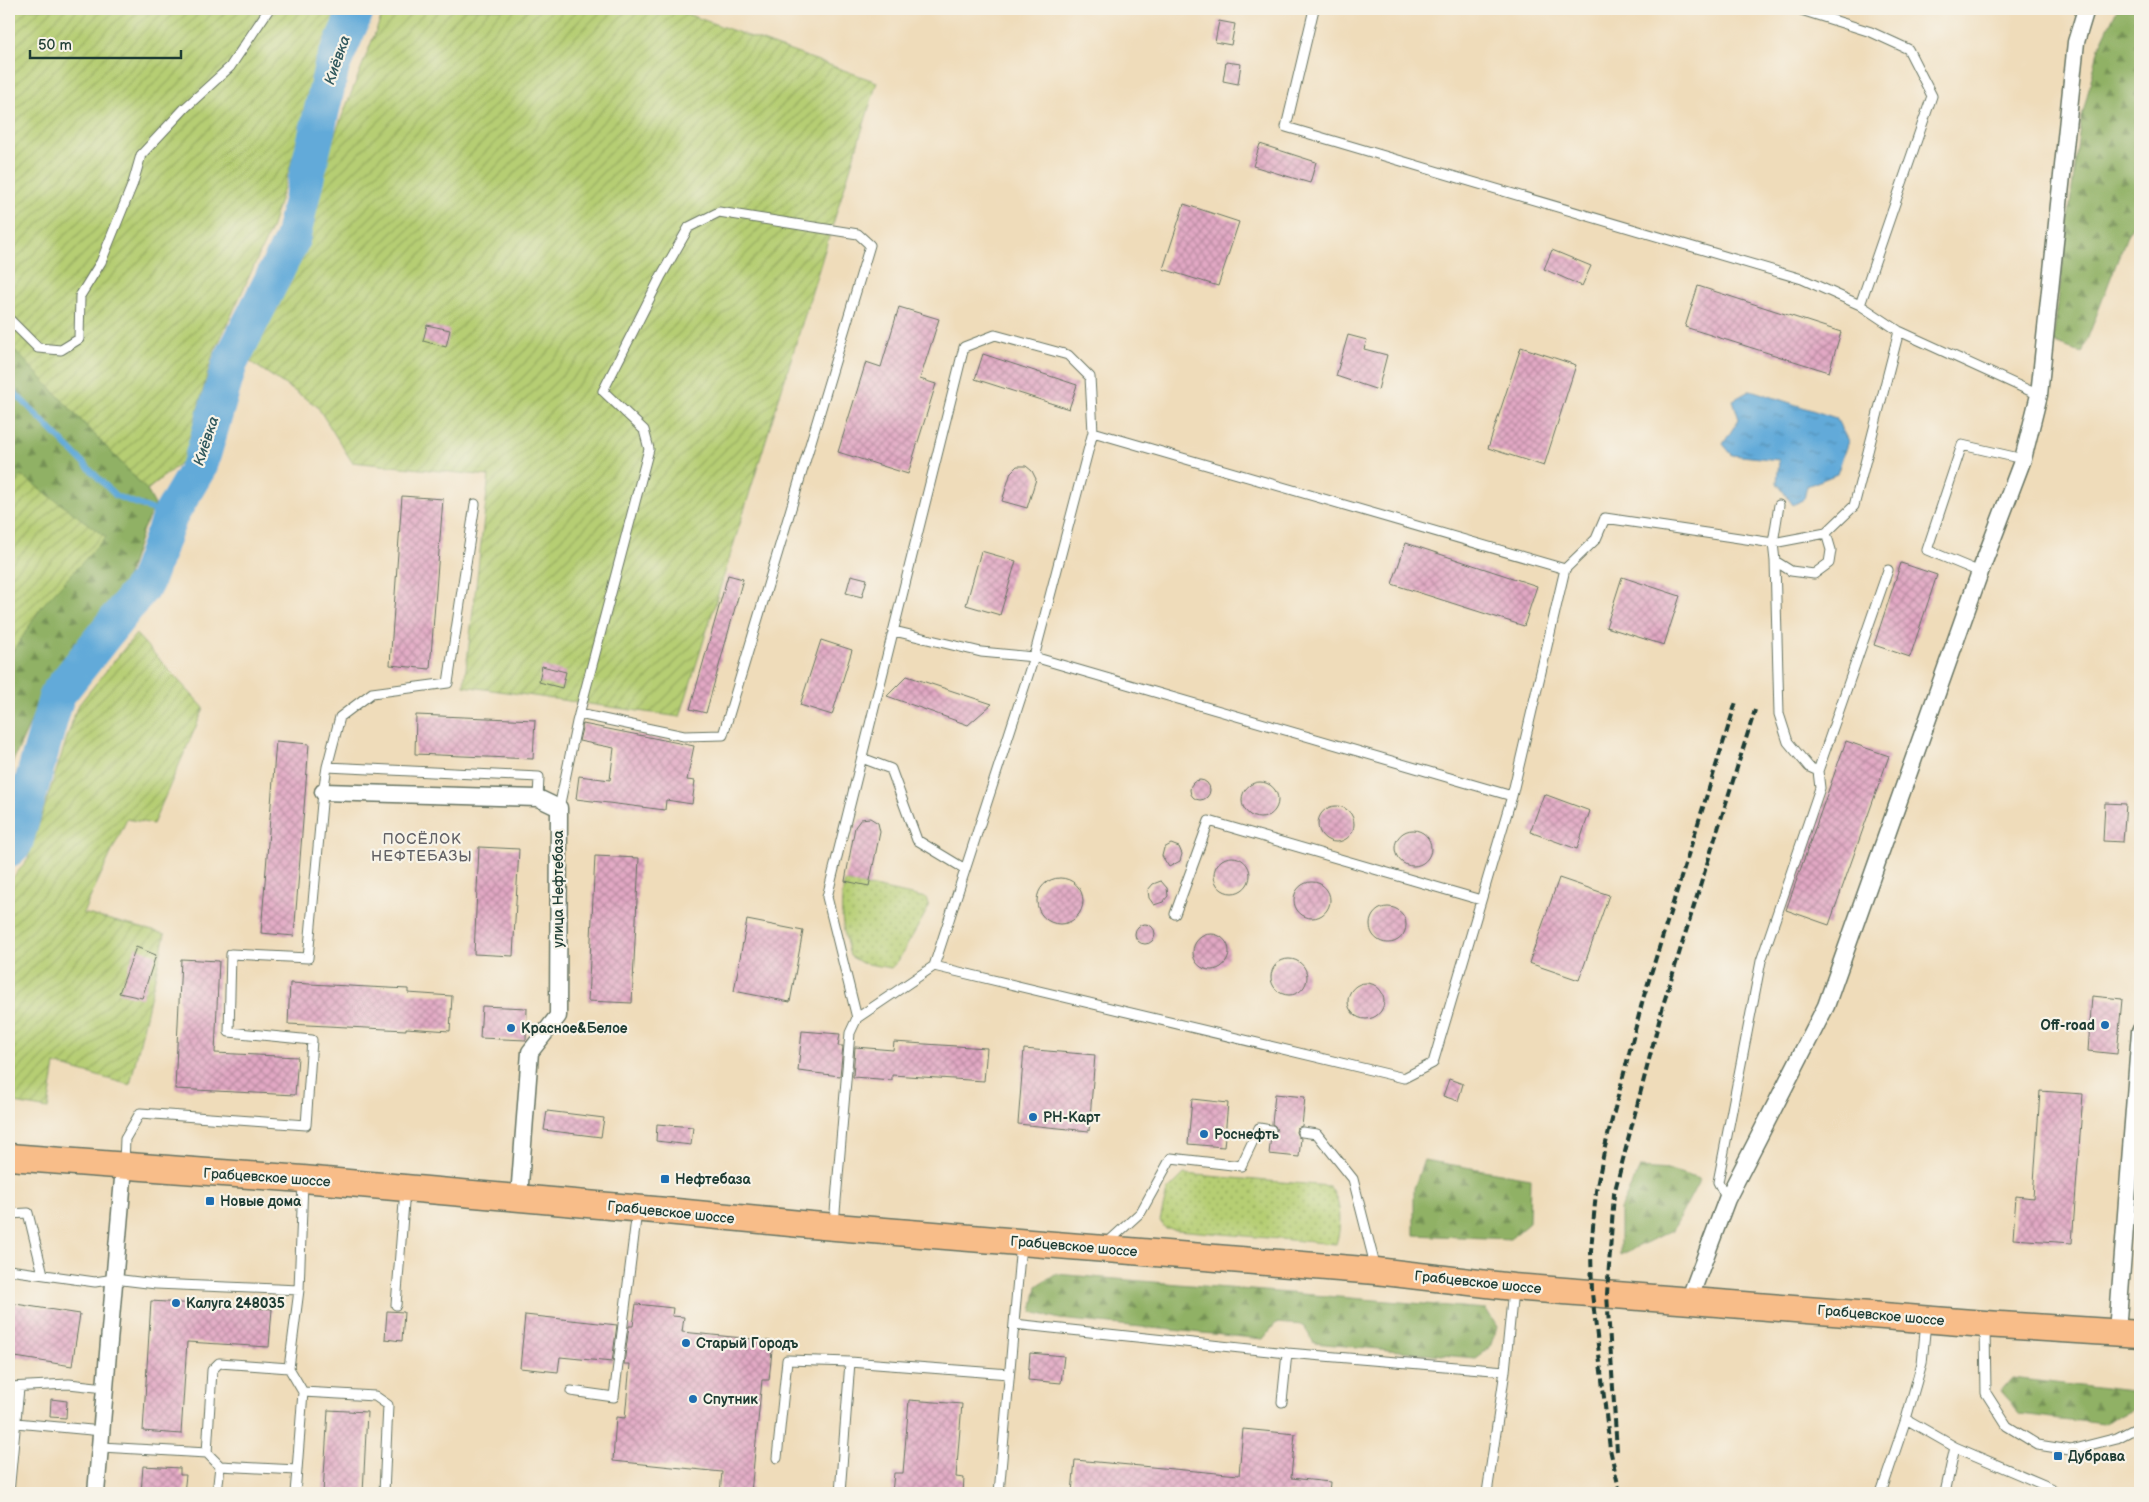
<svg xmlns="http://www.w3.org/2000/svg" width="2149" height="1502" font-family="'Balsamiq Sans',sans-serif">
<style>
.grass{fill:url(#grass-dots);stroke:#6a8654}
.forest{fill:url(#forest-firs);stroke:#58774c}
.garden{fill:url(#garden-furrows);stroke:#6a8654}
.water{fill:url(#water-ripples);stroke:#407486}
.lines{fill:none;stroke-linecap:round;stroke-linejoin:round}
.stream{stroke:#62aad9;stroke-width:6}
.river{stroke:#62aad9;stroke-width:36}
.building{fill:url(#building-cross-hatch)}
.service-casing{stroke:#687563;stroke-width:11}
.minor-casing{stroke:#687563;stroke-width:19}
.primary-casing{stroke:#687563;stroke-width:29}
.service{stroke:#fff;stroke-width:9}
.minor{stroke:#fff;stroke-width:16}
.primary{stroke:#f8bd89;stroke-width:26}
.rail{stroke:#1f3d34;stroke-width:4;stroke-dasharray:8 4;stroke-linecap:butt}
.poi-dot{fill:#1f6fb2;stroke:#f7f3e8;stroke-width:2}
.labels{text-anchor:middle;stroke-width:4.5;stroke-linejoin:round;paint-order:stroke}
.street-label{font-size:14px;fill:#1f3d34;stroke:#f7f3e8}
.poi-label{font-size:14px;font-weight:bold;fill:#1f3d34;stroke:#f7f3e8;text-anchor:start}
.water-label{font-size:15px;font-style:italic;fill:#30585d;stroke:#f7f3e8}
.neighbourhood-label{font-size:15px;letter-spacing:1px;fill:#636266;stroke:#f7f3e8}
</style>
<defs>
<pattern id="grass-dots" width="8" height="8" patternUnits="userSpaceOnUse" patternTransform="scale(1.25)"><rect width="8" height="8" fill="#b6ce73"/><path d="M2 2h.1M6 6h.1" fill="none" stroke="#93a85f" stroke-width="1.8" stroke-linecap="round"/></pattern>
<pattern id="forest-firs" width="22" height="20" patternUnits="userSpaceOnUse" patternTransform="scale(1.25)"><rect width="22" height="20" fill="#90b165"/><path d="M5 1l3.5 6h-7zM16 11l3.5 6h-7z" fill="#759154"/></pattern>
<pattern id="garden-furrows" width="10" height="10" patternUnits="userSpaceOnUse" patternTransform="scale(1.25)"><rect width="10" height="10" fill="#b6ce73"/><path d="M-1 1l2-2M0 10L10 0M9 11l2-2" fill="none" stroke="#93a85f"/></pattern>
<pattern id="water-ripples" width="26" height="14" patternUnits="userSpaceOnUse" patternTransform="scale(1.25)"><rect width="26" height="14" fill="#62aad9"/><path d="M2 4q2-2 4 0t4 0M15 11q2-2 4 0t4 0" fill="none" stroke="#508cb1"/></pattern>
<pattern id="building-cross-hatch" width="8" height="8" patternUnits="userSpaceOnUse" patternTransform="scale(1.25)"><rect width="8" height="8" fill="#e2a8c4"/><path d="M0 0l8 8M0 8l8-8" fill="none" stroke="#b78aa0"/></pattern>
</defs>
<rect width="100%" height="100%" fill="#f7f3e8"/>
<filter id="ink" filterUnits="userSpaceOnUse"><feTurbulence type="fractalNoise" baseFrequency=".02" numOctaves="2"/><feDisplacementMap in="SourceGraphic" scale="10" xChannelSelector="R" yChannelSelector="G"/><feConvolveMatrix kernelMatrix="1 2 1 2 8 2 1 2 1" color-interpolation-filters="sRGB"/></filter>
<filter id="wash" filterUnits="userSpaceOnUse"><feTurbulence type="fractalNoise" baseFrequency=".0096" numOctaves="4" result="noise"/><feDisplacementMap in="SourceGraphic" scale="20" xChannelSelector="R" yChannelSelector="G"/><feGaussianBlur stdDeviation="1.12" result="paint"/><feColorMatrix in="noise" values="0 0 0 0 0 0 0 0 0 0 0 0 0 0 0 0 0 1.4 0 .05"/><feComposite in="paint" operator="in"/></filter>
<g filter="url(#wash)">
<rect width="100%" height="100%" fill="#efdcba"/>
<path class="grass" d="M845 881 926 898 929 907 898 961 891 968 862 963 850 956C843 929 838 909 845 881Z
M1184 1174 1329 1186C1342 1201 1342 1225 1336 1244L1166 1229 1160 1221 1167 1191Z"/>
<path class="forest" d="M2117 9H2140V214L2128 233 2082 353 2053 342 2080 125 2099 47Z
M9 344 147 490 155 505 143 529 126 581 51 677 9 770Z
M1424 1160 1530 1178 1529 1223 1510 1239 1414 1235V1188Z
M1640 1168 1670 1170 1700 1179 1673 1230 1620 1255V1209Z
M1055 1274 1486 1309 1497 1327 1490 1347 1475 1358 1314 1343 1303 1325 1276 1323 1263 1339 1060 1319 1032 1312 1037 1286Z
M2012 1378 2140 1393V1406L2103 1424 2020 1414 2000 1392Z"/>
<path class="garden" d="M9 9H338L271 229 212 357 184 460 147 490 9 344Z
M382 9H673L877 82 680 717 464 686 489 476 352 462 317 406 246 359 381 18Z
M21 475 106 537 42 606 9 658V492Z
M136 634 204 708 153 824 127 819 83 913 165 934 130 1085 55 1064 48 1109 9 1102V882L27 861 77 707Z"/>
<path class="water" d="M1751 390 1836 418 1848 441 1837 474 1807 486 1804 499 1793 505 1777 483 1779 460 1732 455 1723 444 1739 419 1733 400Z"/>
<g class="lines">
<path class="stream" d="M9 387 116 496 170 516"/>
<path class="river" d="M9 849 15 843 57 695 146 582 170 516 200 465 230 363 292 240 332 66 357 9"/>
</g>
<g id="blocks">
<path class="building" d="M1219 21 1235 24 1231 45 1215 42Z
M1226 62 1241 64 1238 84 1223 81Z
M1260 144 1316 162 1310 183 1253 166Z
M1184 204 1239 222 1218 286 1163 269Z
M1552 250 1591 266 1582 286 1544 269Z
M1698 286 1841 332 1829 372 1685 327Z
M899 307 939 319 920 379 936 384 908 474 838 452 866 362 881 367Z
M427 325 450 330 446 347 423 341Z
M1348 335 1367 340 1364 349 1387 355 1378 390 1336 376Z
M1521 347 1576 365 1544 466 1488 448Z
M983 354 1077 385 1069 409 975 379Z
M1017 466H1026L1032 471 1036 479 1027 508 1002 501 1011 472Z
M402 496 443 499 430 669 390 665Z
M1406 543 1537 586 1524 626 1392 584Z
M981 551 1016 561 1000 615 966 605Z
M1901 563 1937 575 1910 657 1874 645Z
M728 575 743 579 706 713 690 709Z
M851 575 867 579 862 597 846 593Z
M1622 577 1680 596 1664 645 1606 627Z
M821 640 852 650 832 715 800 705Z
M542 666 566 672 562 688 539 682Z
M907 676 992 704 968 725 887 696Z
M416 715 535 720 533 759 415 754Z
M583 724 694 746 687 780 695 781 692 804 666 800 665 810 576 799 579 776 610 780 614 748 579 741Z
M276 741 309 744 294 936 261 933Z
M1846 741 1889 756 1829 925 1786 910Z
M1190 790a10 10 0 1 1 20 0a10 10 0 1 1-20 0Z
M1242 800a18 18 0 1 1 36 0a18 18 0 1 1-36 0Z
M1544 794 1590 811 1577 849 1530 832Z
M2105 803 2126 804 2123 842 2103 841Z
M1318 824a18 18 0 1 1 36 0a18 18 0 1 1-36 0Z
M870 818 878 823 880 832 869 886 845 881 855 827 861 819Z
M1395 848a18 18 0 1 1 36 0a18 18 0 1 1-36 0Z
M1171 844 1179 847 1182 854 1180 861 1169 867 1162 856 1164 848Z
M479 847 519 849 513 956 474 954Z
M595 856 639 858 632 1003 588 1001Z
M1214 875a18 18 0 1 1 36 0a18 18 0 1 1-36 0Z
M1559 878 1609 895 1579 980 1529 963Z
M1037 901a23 23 0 1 1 46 0a23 23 0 1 1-46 0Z
M1161 881 1167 888 1168 896 1163 902 1154 905 1149 898 1148 890 1153 884Z
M1294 900a18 18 0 1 1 36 0a18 18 0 1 1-36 0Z
M1370 925a18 18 0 1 1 36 0a18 18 0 1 1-36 0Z
M747 920 803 931 790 1002 734 991Z
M1135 934a10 10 0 1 1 20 0a10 10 0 1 1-20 0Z
M1193 952a18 18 0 1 1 36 0a18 18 0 1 1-36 0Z
M136 947 156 955 142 998 119 993Z
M181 959 219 961 215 1053 298 1057 295 1095 175 1089Z
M1271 977a18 18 0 1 1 36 0a18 18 0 1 1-36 0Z
M290 983 408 989V993L452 996 450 1031 406 1028V1030L288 1024Z
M1348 1001a18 18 0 1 1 36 0a18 18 0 1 1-36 0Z
M2092 996 2122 999 2117 1054 2088 1051Z
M482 1006 527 1008 526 1040 480 1038Z
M802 1031 840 1034 838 1046H843L840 1076 798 1071Z
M894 1042 987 1048 984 1081 892 1075V1080L853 1077 855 1047 893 1050Z
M1024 1049 1095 1055 1089 1131 1018 1124Z
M1449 1079 1463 1084 1458 1101 1443 1096Z
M2040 1091 2083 1094 2072 1243 2013 1239 2016 1196 2033 1198Z
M1275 1094 1305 1097 1302 1126 1297 1128 1296 1132 1298 1137 1301 1138 1299 1157 1269 1154 1271 1136 1275 1134 1277 1131 1275 1126 1272 1124Z
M1192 1099 1228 1103 1224 1147 1188 1144Z
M547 1111 604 1118 601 1137 544 1130Z
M657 1124 693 1127 691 1145 656 1141Z
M151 1301 272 1309 269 1347 187 1342 181 1434 143 1431Z
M9 1303 80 1314 72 1366 9 1356Z
M636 1304 673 1308 672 1316 684 1317 682 1332 773 1341 769 1380H762L751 1493H720L722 1472 613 1461 616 1417 625 1418 630 1364H624L629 1326H633Z
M387 1311 404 1312 402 1341 385 1339Z
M525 1315 617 1325 612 1362 560 1357 558 1372 520 1368Z
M1030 1353 1064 1356 1061 1383 1028 1380Z
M51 1399 67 1401 66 1418 50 1417Z
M909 1400 962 1404 956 1477 964 1478 963 1493H892L894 1473H903Z
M328 1410 367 1412 363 1493H323Z
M1243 1429 1295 1434 1291 1478 1330 1482 1329 1493H1072L1075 1460 1239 1475Z
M143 1466 180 1468V1475H186L184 1493H141Z"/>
</g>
</g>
<g filter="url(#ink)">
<use href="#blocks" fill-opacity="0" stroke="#687563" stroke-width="1"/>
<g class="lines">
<defs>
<path id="service" d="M1314 9 1286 127 1802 279 1860 305 1899 331 2039 395
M1798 9 1871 32 1908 49 1932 96 1860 305
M9 319 38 348 61 350 79 339 80 296 101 262 133 183 141 155 185 108 230 67 269 9
M1093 432 1565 569 1512 796
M1779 505 1773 543 1826 533 1854 506 1899 331
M1775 561 1779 714 1788 742 1809 767 1818 771 1888 570
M1565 569 1596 539 1605 518 1773 543 1775 561 1791 571 1814 574 1829 563 1831 550 1826 533
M1980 572 1927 550 1962 445 2023 459
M894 631 981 652 1034 657 1512 796 1433 1063 1404 1078 934 966
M862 758 891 769 917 840 965 869
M327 767 340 717 372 693 448 683 475 504
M559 808 577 722 649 449 644 430 603 391 661 276 689 227 719 212 858 234 870 245 723 735 684 736 579 714
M1175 914 1209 821 1481 900
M1302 1132 1317 1134 1353 1179 1376 1269
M124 1163 125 1139 140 1113 306 1125 312 1040 229 1032 231 954 308 958 323 792 327 767 539 777 538 798
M1727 1199 1718 1182 1761 961 1820 788 1818 771
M9 1214 28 1213 43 1274
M834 1224 850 1033 857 1018 934 966 1034 657 1093 432 1090 377 1068 355 995 335 964 347 827 897 857 1018
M1107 1243 1141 1212 1171 1158 1241 1166 1259 1128 1271 1130
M9 1270 95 1282 114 1279 156 1284 299 1290
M396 1305 405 1190
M1014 1324 1287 1353
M1985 1327 1986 1393 2007 1426 2038 1445 2070 1450 2117 1438 2140 1426
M9 1387 69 1384 105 1388
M571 1391 614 1397 637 1211
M303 1392 375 1396 388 1405 384 1493
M1282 1402 1287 1353 1505 1371
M1906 1419 1955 1447 1945 1493
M16 1423 102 1431
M101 1447 207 1453 220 1466 297 1470 303 1392 289 1368 299 1290 303 1182
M1955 1447 2051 1488 2050 1493
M207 1453 212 1370 219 1363 289 1368
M777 1458 787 1360 850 1362 1009 1374
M9 1493 19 1388
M217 1493 220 1466
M295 1493 297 1470
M840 1493 850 1362
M999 1493 1021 1244
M1487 1493 1505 1371 1513 1290
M1881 1493 1906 1419 1922 1363 1926 1322"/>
<path id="minor" d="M323 792 538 798 559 808 558 1016 530 1052 519 1197
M1689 1300 1727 1199 1826 1006 1980 572 2023 459 2039 395 2076 42 2086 9
M2117 1332 2140 1031
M96 1493 124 1167"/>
<path id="primary" d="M9 1157 303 1179 666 1211 811 1225 1376 1271 1513 1287 1985 1324 2140 1334"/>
</defs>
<use href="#service" class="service-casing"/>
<use href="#minor" class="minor-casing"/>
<use href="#primary" class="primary-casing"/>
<use href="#service" class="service"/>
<use href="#minor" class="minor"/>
<use href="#primary" class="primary"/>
<path class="rail" d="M1617 1451 1607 1294 1614 1194 1664 1002 1755 710
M1620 1493 1610 1449 1592 1293 1591 1251 1596 1191 1605 1147 1643 999 1736 702"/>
</g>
</g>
<g class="poi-dot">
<circle cx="2105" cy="1025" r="5"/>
<circle cx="511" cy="1028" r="5"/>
<circle cx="1033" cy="1117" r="5"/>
<circle cx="1204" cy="1134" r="5"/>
<rect x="660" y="1174" width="10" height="10" rx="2.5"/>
<rect x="205" y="1196" width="10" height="10" rx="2.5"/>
<circle cx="176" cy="1303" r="5"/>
<circle cx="686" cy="1343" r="5"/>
<circle cx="693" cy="1399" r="5"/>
<rect x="2053" y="1451" width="10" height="10" rx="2.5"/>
</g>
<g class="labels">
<g class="street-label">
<text transform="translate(558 889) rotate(-90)" y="5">улица Нефтебаза</text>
<text transform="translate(267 1177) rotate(4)" y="5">Грабцевское шоссе</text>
<text transform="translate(671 1212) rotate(6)" y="5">Грабцевское шоссе</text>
<text transform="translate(1074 1246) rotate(5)" y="5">Грабцевское шоссе</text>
<text transform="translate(1478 1282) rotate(6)" y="5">Грабцевское шоссе</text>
<text transform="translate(1881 1315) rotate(5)" y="5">Грабцевское шоссе</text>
</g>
<g class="poi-label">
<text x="2095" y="1030" text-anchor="end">Off-road</text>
<text x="521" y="1033">Красное&amp;Белое</text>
<text x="1043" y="1122">РН-Карт</text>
<text x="1214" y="1139">Роснефть</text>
<text x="675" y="1184">Нефтебаза</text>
<text x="220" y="1206">Новые дома</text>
<text x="186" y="1308">Калуга 248035</text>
<text x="696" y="1348">Старый Городъ</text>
<text x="703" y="1404">Спутник</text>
<text x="2068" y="1461">Дубрава</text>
</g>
<g class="water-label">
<text transform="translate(337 60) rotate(-71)" y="5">Киёвка</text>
<text transform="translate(206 441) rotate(-72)" y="5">Киёвка</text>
</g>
<g class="neighbourhood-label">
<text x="422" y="844">ПОСЁЛОК<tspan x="422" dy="17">НЕФТЕБАЗЫ</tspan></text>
</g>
</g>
<rect width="2149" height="1502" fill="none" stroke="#f7f3e8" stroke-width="30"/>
<path d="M30 50v8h151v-8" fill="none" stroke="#1f3d34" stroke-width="2.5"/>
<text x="38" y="50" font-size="15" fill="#1f3d34" stroke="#f7f3e8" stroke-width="4" paint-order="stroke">50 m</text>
</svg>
